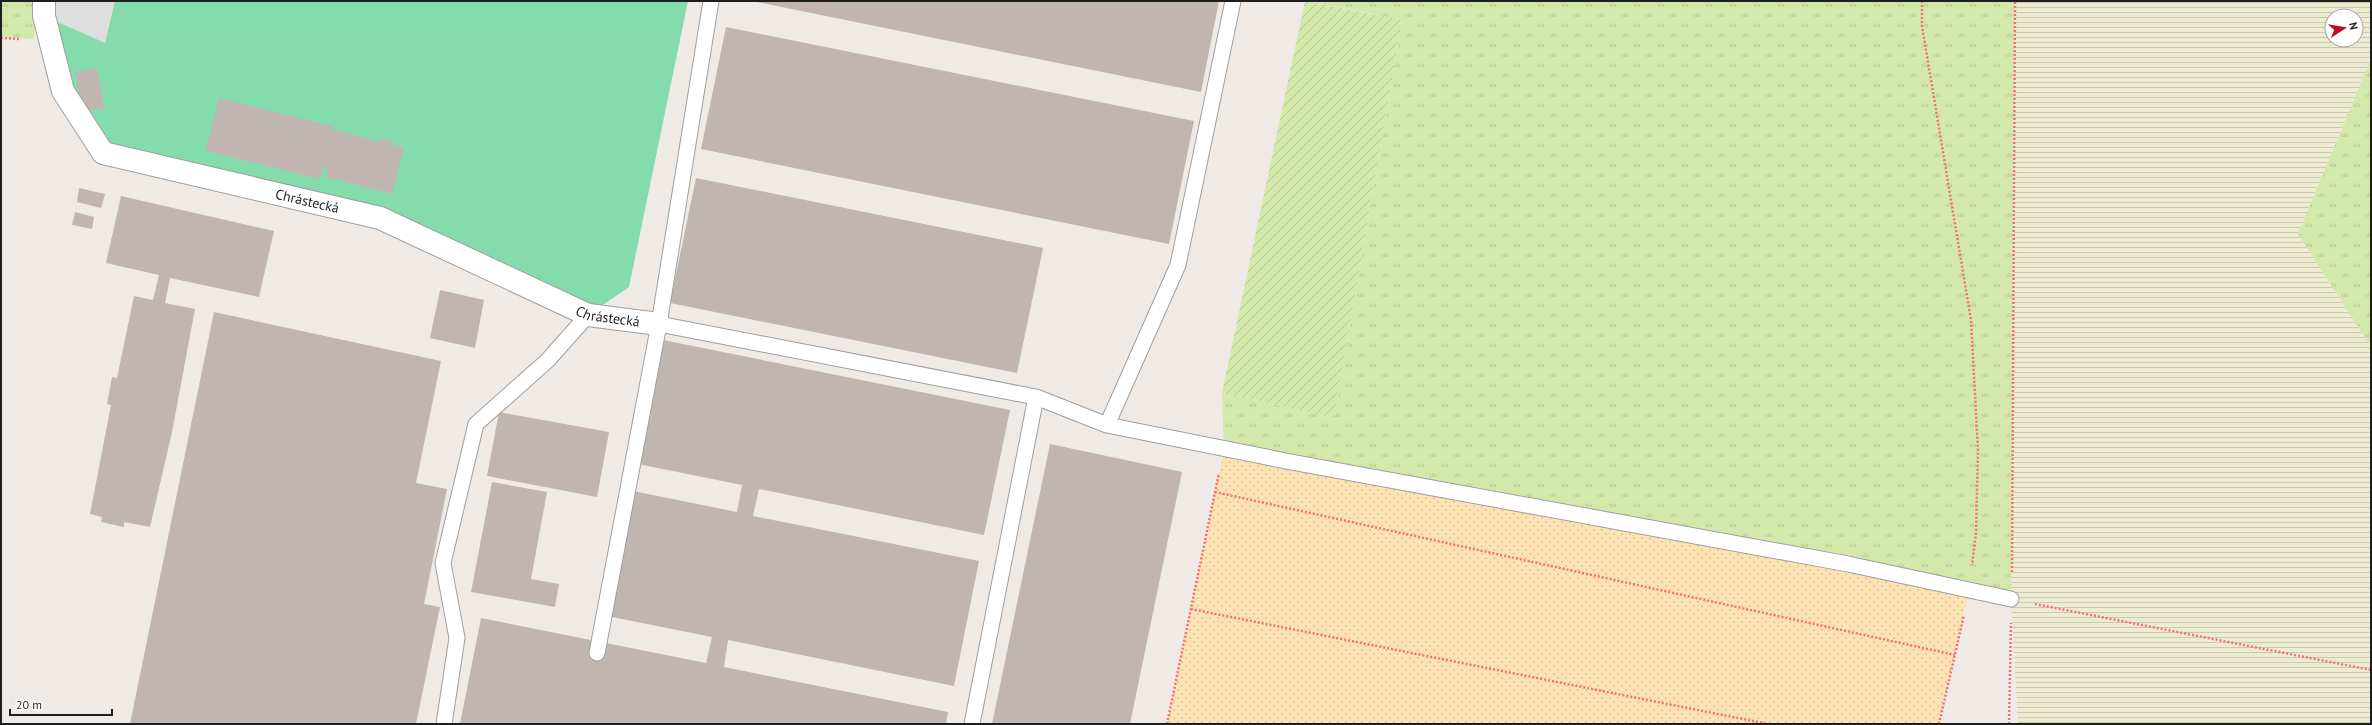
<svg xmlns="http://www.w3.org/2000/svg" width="2372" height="725" font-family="'PT Sans',sans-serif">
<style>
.farmland{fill:url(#farmland-rules);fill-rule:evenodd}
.grass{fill:url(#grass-tufts)}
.sand{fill:url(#sand-dots)}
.garden{fill:url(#garden-furrows)}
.pitch{fill:#84dcac}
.parking{fill:#dedede}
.building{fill:#c0b5b1}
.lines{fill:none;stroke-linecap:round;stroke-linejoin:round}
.lane-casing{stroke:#9f9f9f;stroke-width:17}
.street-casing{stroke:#9f9f9f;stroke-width:24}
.path{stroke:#f76e75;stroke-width:2.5;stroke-dasharray:2 2;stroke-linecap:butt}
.lane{stroke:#fff;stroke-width:15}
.street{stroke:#fff;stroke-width:22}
.labels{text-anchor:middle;stroke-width:3;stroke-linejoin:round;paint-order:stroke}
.street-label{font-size:14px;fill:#1e1e1e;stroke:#fff}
</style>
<defs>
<pattern id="farmland-rules" width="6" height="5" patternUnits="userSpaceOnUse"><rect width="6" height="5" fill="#edebd0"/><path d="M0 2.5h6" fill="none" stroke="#cbc9b2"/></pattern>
<pattern id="grass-tufts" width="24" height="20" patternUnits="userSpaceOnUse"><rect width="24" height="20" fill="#d3e8ab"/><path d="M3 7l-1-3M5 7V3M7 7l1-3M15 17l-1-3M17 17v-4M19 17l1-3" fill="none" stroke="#b5c793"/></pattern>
<pattern id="sand-dots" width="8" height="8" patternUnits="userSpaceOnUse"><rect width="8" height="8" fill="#fde3b4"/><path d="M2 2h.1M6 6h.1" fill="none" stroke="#d8c29a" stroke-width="1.8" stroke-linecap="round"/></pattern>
<pattern id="garden-furrows" width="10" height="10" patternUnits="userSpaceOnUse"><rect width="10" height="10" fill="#d3e8ab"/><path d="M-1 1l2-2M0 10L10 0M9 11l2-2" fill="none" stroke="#b5c793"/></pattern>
</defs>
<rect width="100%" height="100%" fill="#efeae5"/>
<path class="farmland" d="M2015 1H2371V59L2298 234 2371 347V724H2018L2011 599ZM2332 16H2356V40H2332Z"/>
<path class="grass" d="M1 1H35L34 39 1 38Z
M1309 1H2015L2011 599 1224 449 1222 393 1334 418 1402 20Z
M2371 59V347L2298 234Z"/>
<path class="sand" d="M1224 449 1969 591 1939 724H1167Z"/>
<path class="garden" d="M1305 1 1402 20 1334 418 1222 393Z"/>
<path class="pitch" d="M44 1H688L629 287 588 315 380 218 103 153 63 91Z"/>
<path class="parking" d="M44 1H115L105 43 44 16Z"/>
<path class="building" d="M752 1H1219L1201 92Z
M726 27 1194 121 1169 244 701 149Z
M97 68 104 108 82 112 75 72Z
M219 98 332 126V129L381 142 382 138 392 141 391 144 404 148 392 194 326 177 328 168 323 167 320 179 206 151Z
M696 178 1043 248 1017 373 670 303Z
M79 188 105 194 101 208 77 202Z
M121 196 274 231 259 297 170 278 165 303 195 309 172 432 150 527 124 522V527L101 522 102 517 90 514 111 405 107 404 112 377 117 378 134 296 153 300 159 275 106 263Z
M75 212 94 217 92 229 72 225Z
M440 290 484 300 475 348 430 338Z
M214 312 441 361 416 483 447 489 424 604 440 607 416 724H130Z
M663 340 1010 410 984 535 759 489 753 516 979 561 954 686 728 640 724 667 948 712 946 724H460L481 618 706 663 712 637 607 616 633 491 737 512 742 485 638 464Z
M499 412 609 432 597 497 487 476Z
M1050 444 1182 472 1130 724H992Z
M492 482 547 492 531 579 559 584 555 607 471 592Z"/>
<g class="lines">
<defs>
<path id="lane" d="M659 324 1036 397 1107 425 1291 462 1848 564 2011 599
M1107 425 1178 265 1233 1
M597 653 659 324 711 1
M444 724 457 638 443 563 476 424 547 361 588 315
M972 724 1036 397"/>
<g id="street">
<path id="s1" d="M44 1V16L63 91 103 153 380 218 588 315 659 324"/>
</g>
</defs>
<use href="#lane" class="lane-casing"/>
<use href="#street" class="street-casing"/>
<path class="path" d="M1922 1V26L1971 320 1978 451 1976 533 1972 565
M1 38 19 39
M1215 492 1955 655
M2012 572 2015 1
M2035 604 2371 670
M1191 609 1768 724
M1167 724 1219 473
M1939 724 1964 615
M2009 724 2011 623"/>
<use href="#lane" class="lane"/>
<use href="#street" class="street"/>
</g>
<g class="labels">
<g class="street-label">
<text dy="5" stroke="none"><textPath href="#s1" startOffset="376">Chrástecká</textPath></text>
<text dy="5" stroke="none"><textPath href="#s1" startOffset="700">Chrástecká</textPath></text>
</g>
</g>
<rect width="2372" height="725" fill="none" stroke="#1e1e1e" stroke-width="4"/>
<g transform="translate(2344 28) rotate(78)"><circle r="19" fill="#ffffff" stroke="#a5a5a5"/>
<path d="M0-3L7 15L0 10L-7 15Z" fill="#c80423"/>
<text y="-6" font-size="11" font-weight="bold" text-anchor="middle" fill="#1e1e1e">N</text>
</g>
<path d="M10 709v6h102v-6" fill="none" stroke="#1e1e1e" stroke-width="2"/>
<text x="16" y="709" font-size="12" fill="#1e1e1e" stroke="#ffffff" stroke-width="3" paint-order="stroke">20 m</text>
</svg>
